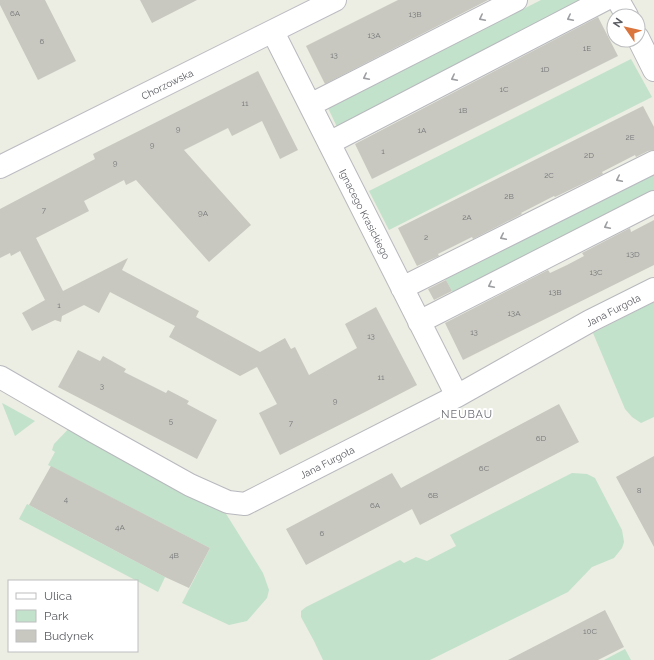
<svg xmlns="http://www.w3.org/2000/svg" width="654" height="660" font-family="Raleway,sans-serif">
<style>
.green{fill:#c2e2cb}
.building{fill:#c8c8c0}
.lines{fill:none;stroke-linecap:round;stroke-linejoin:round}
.street-casing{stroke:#b8b9be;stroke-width:24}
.secondary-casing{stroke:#bcbcc3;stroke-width:24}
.street{stroke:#fff;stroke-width:22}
.secondary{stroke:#fff;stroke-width:22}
.oneway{stroke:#9d9ea1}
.labels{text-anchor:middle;stroke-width:4;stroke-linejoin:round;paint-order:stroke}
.number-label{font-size:8px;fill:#76787a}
.street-label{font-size:10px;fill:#5b5d62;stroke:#fff}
.neighbourhood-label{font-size:11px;letter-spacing:1px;fill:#6c6e74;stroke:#fff}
</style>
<rect width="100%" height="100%" fill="#ecede3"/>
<path class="green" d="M541 0H593L338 129 328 108Z
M631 59 652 97 389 230 369 191Z
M654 162V202L454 295 445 278Z
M654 302V417L641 423 632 417 625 409 593 333Z
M2 403 4 404 35 421 15 436Z
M76 421 223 509 263 573 269 590 267 598 247 621 229 625 182 603 210 548 48 465 55 452 52 450 54 444Z
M572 473 587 474 595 478 622 530 624 542 622 548 614 558 592 567 568 592 430 660H323L314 641 301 617V611L306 607 400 560 404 563 416 557 427 561 456 546 450 535Z
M27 504 165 577 158 592 19 519Z
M625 649 631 660H604Z"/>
<path class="building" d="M0 0H45L76 61 38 80 0 5Z
M140 0H197L152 23Z
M398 0H488L325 84 306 46Z
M598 17 618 56 372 179 355 144Z
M258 71 298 150 280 159 262 121 232 136 228 128 184 150 251 225 209 262 136 180 126 185 124 180 84 201 89 211 36 238 63 291 128 258 122 270 199 311 196 317 260 352 285 338 291 349 295 347 309 375 357 348 345 324 376 307 417 385 367 411 280 455 259 413 277 404 257 367 240 376 169 337 175 326 110 292 99 313 84 305 62 316 61 322 55 320 32 331 22 313 45 300 20 251 11 256 10 253 0 258V209L95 159 93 154Z
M643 106 654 127V150L648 151 636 157 635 155 602 172 603 174 555 197 554 196 521 213 522 214 473 239 472 237 438 254 439 256 417 266 398 228Z
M654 220V265L463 360 445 323 548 270 550 273 567 265 584 256 582 253 630 228 631 232Z
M446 280 452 291 434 300 428 289Z
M78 350 100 361 103 356 126 369 124 372 166 393 168 390 189 401 187 404 217 420 197 459 58 387Z
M559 404 579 442 420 525 412 509 306 565 286 529 392 473 401 488Z
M654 456V547L616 477Z
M51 466 210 548 189 588 165 577 29 505Z
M605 610 624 647 598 660H508Z"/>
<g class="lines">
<defs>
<path id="street" d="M618 0 627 16
M273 32 457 396
M638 38 654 70
M310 105 516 0
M329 143 604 0
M402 288 654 162
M419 322 654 202
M0 377 95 432 190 485 228 502 245 504 457 396 590 321 654 289"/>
<path id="secondary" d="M0 167 335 0"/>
</defs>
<use href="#street" class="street-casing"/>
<use href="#secondary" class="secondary-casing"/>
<use href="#street" class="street"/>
<use href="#secondary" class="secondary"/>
</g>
<defs><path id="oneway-chevron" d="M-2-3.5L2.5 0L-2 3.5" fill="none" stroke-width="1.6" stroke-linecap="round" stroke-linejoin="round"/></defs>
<g class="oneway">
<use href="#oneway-chevron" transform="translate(482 18) rotate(153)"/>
<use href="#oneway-chevron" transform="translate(570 18) rotate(153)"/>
<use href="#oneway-chevron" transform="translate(366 77) rotate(153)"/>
<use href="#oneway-chevron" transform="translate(454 78) rotate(153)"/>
<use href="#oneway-chevron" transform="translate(619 179) rotate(154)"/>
<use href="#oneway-chevron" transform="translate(607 226) rotate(153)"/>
<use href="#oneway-chevron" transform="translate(503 237) rotate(154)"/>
<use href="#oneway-chevron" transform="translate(491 285) rotate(153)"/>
</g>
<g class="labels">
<g class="number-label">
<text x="15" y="16">6A</text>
<text x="415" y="17">13B</text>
<text x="374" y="38">13A</text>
<text x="42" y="44">6</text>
<text x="587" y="51">1E</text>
<text x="334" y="58">13</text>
<text x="545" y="72">1D</text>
<text x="504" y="92">1C</text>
<text x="245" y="106">11</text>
<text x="463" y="113">1B</text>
<text x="178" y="132">9</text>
<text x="422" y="133">1A</text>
<text x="630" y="140">2E</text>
<text x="152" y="148">9</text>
<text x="383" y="154">1</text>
<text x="589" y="158">2D</text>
<text x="115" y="166">9</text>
<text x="549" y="178">2C</text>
<text x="509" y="199">2B</text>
<text x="44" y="213">7</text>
<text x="203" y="216">9A</text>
<text x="467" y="220">2A</text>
<text x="426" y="240">2</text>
<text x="633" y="257">13D</text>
<text x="596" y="275">13C</text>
<text x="555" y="295">13B</text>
<text x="59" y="308">1</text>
<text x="514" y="316">13A</text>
<text x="474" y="335">13</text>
<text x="371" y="339">13</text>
<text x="381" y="380">11</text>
<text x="102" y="389">3</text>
<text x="335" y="404">9</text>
<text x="171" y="424">5</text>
<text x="291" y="426">7</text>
<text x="541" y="441">6D</text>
<text x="484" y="471">6C</text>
<text x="639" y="493">8</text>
<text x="433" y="498">6B</text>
<text x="66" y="502">4</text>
<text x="375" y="508">6A</text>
<text x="120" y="530">4A</text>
<text x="322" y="536">6</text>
<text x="174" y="558">4B</text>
<text x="590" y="634">10C</text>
</g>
<g class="street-label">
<text transform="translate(167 84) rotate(-26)" y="4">Chorzowska</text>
<text transform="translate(365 214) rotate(63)" y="4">Ignacego Krasickiego</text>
<text transform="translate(613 310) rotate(-27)" y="4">Jana Furgoła</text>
<text transform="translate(327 462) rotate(-27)" y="4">Jana Furgoła</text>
</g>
<g class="neighbourhood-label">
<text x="467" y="418">NEUBAU</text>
</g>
</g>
<rect x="8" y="580" width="130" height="72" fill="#ffffff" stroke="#bdbec0"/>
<rect x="16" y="593" width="20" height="6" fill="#ffffff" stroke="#bdbec0"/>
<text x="44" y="600" font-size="12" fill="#5b5d62">Ulica</text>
<rect x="16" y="610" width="20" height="12" fill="#c2e2cb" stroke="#bdbec0"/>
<text x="44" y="620" font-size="12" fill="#5b5d62">Park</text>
<rect x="16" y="630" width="20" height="12" fill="#c8c8c0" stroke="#bdbec0"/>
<text x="44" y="640" font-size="12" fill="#5b5d62">Budynek</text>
<g transform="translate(626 28) rotate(304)"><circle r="19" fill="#ffffff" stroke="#bdbec0"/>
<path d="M0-3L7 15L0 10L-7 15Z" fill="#d9753d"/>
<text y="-6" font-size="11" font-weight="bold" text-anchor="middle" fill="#5b5d62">N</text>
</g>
</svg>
